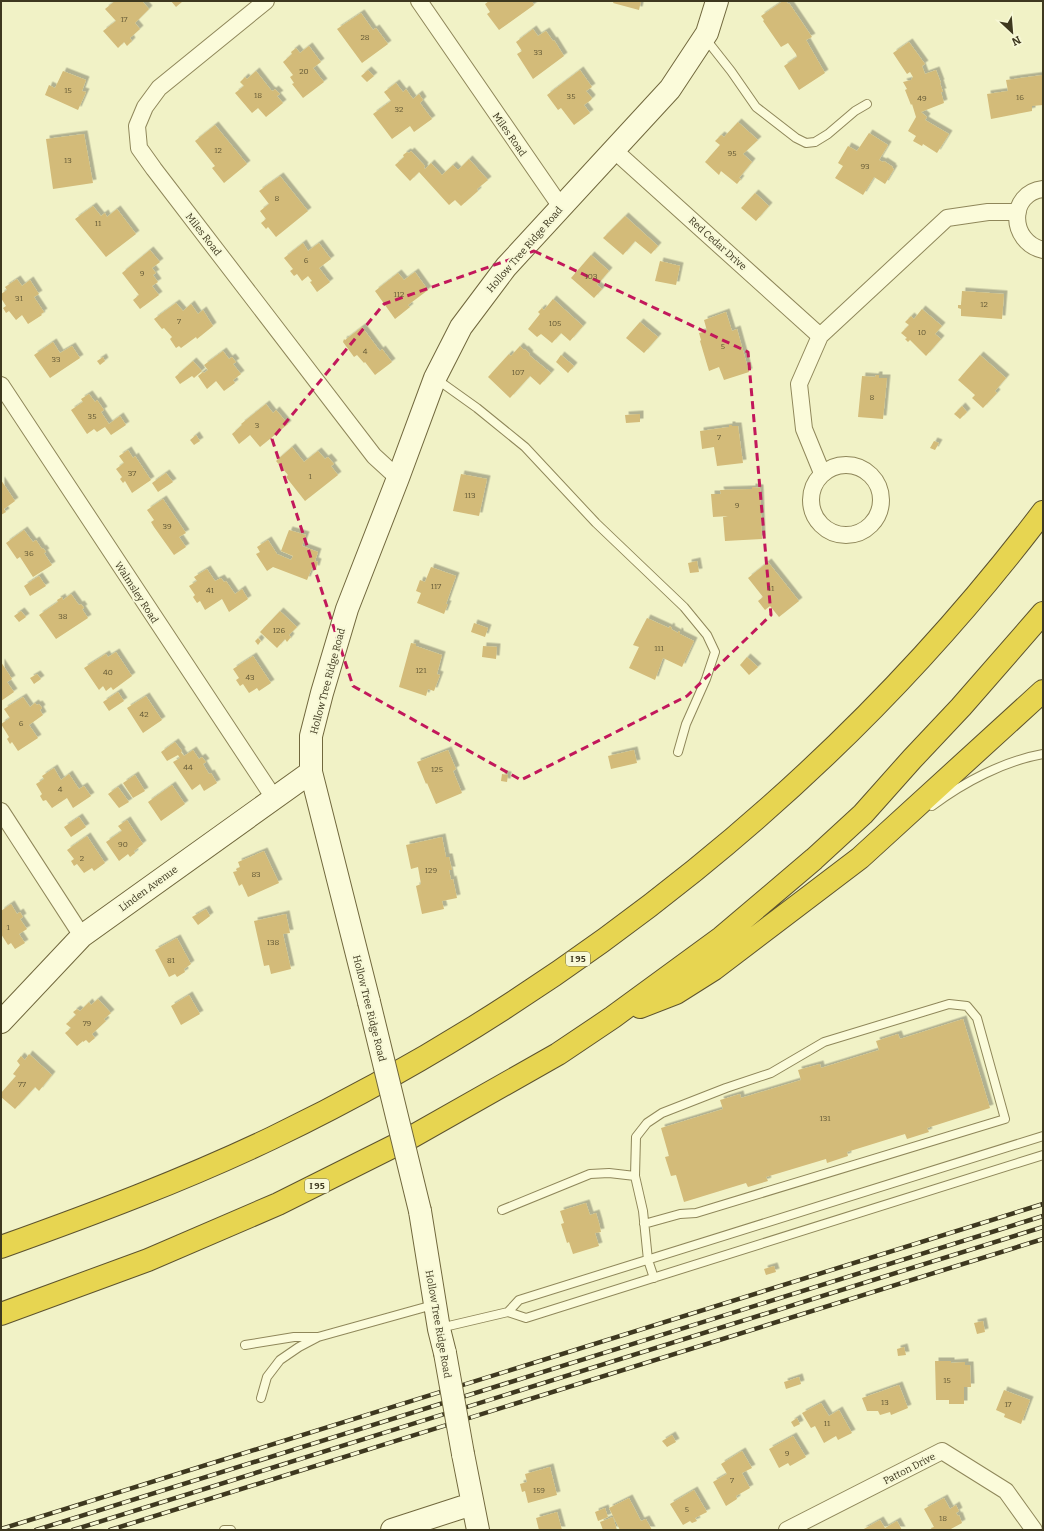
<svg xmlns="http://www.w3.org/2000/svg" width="1044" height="1531" font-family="Bitter,serif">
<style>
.building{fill:#d3bb79;filter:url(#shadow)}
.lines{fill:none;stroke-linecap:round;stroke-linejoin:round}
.lane-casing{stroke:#8f875a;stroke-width:10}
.street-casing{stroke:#8f875a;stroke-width:18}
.secondary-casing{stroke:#71683d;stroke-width:24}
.highway-casing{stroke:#5d532e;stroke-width:24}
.lane{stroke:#fbfbda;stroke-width:8}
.street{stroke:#fbfbda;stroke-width:16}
.secondary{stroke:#fbfbda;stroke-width:22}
.highway{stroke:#e7d551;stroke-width:22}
.rail-casing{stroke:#3e381f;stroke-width:4.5}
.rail{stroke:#f7f8d6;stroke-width:3;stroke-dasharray:9;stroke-linecap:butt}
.secondary-bridge-casing{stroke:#71683d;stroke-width:24;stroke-linecap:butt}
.secondary-bridge{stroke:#fbfbda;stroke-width:22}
.marked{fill:none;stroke:#c2185b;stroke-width:3;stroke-dasharray:8 5;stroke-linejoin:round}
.labels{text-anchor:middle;stroke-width:4;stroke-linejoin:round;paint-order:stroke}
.number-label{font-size:8px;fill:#635936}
.shield{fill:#f7f8d6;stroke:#767256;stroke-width:1}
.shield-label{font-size:9px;font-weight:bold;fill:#3e381f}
.street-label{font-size:10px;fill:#3e381f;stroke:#f7f8d6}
</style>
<defs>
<filter id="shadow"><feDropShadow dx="3.5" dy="-3.5" stdDeviation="0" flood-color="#0004"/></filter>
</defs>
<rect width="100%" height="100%" fill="#f1f2c6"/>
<path class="building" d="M115 1H142L149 9 135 23 140 29 130 38 132 41 127 46 124 42 118 48 103 31 116 21 105 9Z
M171 1H183L176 7Z
M489 1H532L534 5 499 30 487 14 490 12 485 4Z
M614 1H641L639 10 613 3Z
M783 1H786L788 4 789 3 812 37 806 40 825 73 799 90 784 66 797 57 796 54 788 43 781 47 763 21 764 20 761 16Z
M361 13 373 30 376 28 388 44 362 63 337 29Z
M533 29 538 36 546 31 553 41 554 40 564 56 533 79 517 54 522 51 516 42Z
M909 42 925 64 922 66 925 74 936 70 941 83H940L943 92H941L944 103 921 112 927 117 925 120 949 134 937 153 923 144 922 146 913 141 916 136 908 131 916 117 912 104 911 105 905 90 907 89 903 82 911 80 913 77 910 72 907 74 893 53Z
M309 46 321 62 313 68 324 82 303 98 292 84 294 83 290 77 293 75 283 62 292 54 291 52 296 48 300 53Z
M368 70 374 76 367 82 361 76Z
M580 70 592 87 586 91 592 98 591 100 584 105 590 113 574 125 561 108 558 110 547 95Z
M63 71 86 80 82 91 86 92 78 110 45 95 49 85 55 88Z
M256 71 271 90 273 91 275 89 280 94 277 96 283 103 266 117 258 108 252 113 235 93 244 86 240 82 245 77 247 79Z
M1043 75V105L1032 106V111L991 119 987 94 1008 91 1006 80Z
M396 83 403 92 406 89 413 99 419 94 423 100 420 103 432 119 414 132 410 126 392 139 373 114 391 101 384 92Z
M738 122 758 140 743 154 752 162 739 178 741 179 737 184 721 171 719 175 705 162 720 145 715 141 721 135 724 137Z
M215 125 247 164 224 183 212 168 215 166 195 141Z
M869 133 888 145 879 160 883 162 884 161 893 167 892 168 894 169 885 184 874 177 863 195 835 178 843 166 838 163 848 146 857 151Z
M84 134 93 183 53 189 46 139Z
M411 151 425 166 424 168 425 169 431 163 442 175 453 165 458 170 469 159 488 180 477 189 478 191 461 206 455 200 449 205 419 172 410 181 395 165 404 157 403 155 407 152 409 153Z
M280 176 308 211 276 237 268 227 266 229 261 223 266 219 260 211 269 204 259 191Z
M755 193 769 206 756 221 741 208Z
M93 206 101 216 105 213 107 217 117 209 136 234 106 257 75 219Z
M625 216 658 246 651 254 635 241 623 255 603 238Z
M303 243 308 251 319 243 331 259 319 268 330 282 317 292 310 282 312 281 308 276 302 281 297 274 294 276 290 271 293 269 284 258Z
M150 250 160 262 152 268 156 273 153 275 158 282 152 286 159 295 140 309 133 300 139 295 122 273Z
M591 255 609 271 597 285 602 289 594 298 571 278Z
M660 261 680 266 676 285 655 281Z
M415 272 428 290 408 305 410 307 395 319 375 291 398 273 404 280Z
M17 279 22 286 30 280 39 294 34 297 44 312 41 314 42 315 28 324 22 315 16 320 9 311 6 313 3 308 6 306 1 298V294L7 290 5 287Z
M962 291 1004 294 1002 319 961 316V309L958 308V305H961Z
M553 299 583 326 570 341 561 333 552 343 541 334 537 337 528 329 540 314 538 312 542 308 544 310Z
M176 303 183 311 191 304 198 314 203 310 213 326 197 339 196 337 181 348 179 346 176 348 170 339 172 337 164 328 162 329 154 319Z
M922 309 942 326 935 334 941 339 926 356 910 340 908 342 905 339 907 338 901 333 909 325 905 322 911 316 914 319Z
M726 312 732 331 737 329 749 372 724 380 719 367 709 371 700 341 701 340 699 333 707 331 704 320Z
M640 322 658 337 644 353 626 338Z
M362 327 380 351 382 349 392 362 375 375 365 362 364 363 357 355 354 357 343 342 344 339 345 340Z
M53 342 60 353 72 346 80 358 50 378 34 355Z
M520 346 524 350 525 349 530 354 529 355 551 373 540 385 530 376 510 398 488 377 509 354 511 356Z
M223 351 229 359 232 357 236 362 233 364 241 374 233 380 235 383 224 391 216 381 207 389 198 376 203 372 204 373 208 370 204 365Z
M561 355 574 366 568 373 556 362Z
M980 355 1006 378 995 391 997 393 983 408 972 398 975 395 958 380Z
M103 357 105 361 100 365 97 361Z
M193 361 202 371 194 378 192 376 180 384 175 377Z
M876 375H879V378H887L883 419 858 417 862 376 875 377Z
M89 394 95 402 97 400 104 410 101 412 109 424 120 416 126 425 111 435 105 427 97 432 94 429 87 434 71 410 83 402 81 399Z
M266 404 273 413 276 410 288 424 260 447 250 435 239 444 232 434 242 425 241 424Z
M962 406 967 412 960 419 954 414Z
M640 414V422L626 423 625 415Z
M729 425H732V426H738L743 463 717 466 714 447 702 449 700 431 729 427Z
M196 435 200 441 194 445 190 440Z
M934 441 939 443 935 450 930 448Z
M292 447 304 462 318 451 325 459 328 457 334 464 331 466 338 475 305 501 286 477 288 475 276 461Z
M128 450 133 458 135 456 151 480 132 493 125 481 123 483 120 479 122 477 116 469 124 463 119 456Z
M166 473 173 482 158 492 152 483Z
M461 474 487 479 479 516 453 511Z
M1 480 15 501 4 509 6 512 1 515Z
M752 487 760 488 762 539 725 541 723 517 729 516 713 517 711 494H721L720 490 752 489Z
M163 499 186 533 179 537 186 547 174 555 154 527 151 522 154 520 147 510Z
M24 530 33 542 36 540 42 549 43 548 46 552 44 553 52 565 33 577 20 557 17 559 6 543Z
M289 530 306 535 302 546 318 552 315 561 318 562 316 569 312 568 307 580 273 567 267 571 256 554 260 552 257 547 268 540 277 554 291 560 293 556 281 551Z
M697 561 699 572 690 573 688 563Z
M768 562 799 601 779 617 770 606 765 610 758 601 763 597 748 578Z
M431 567 456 576 446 604H448L444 614 417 603 421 593 416 591 420 580 425 582Z
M207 569 215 581 221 578 224 582 226 581 235 594 242 589 248 599 229 612 222 599 205 610 200 601 197 603 193 597 195 595 189 586 197 581 194 577Z
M39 576 46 586 30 596 24 586Z
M71 594 79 605 81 604 84 608 82 609 88 618 56 639 39 615 58 602 57 600 62 597 63 600Z
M21 611 26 617 19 622 14 616Z
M280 611 297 627 289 635 291 637 287 642 285 639 277 648 260 632Z
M647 618 669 628 670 626 672 628 671 629 678 633V631L680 632V634L694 641 682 667 663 658 655 680 629 668 639 647 633 645Z
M474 623 488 628 485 637 471 632Z
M258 638 261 641 258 645 255 641Z
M411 643 416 644V646L442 655 437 674 440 675 434 691 428 689 426 696 399 687Z
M483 646 497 647 496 659 482 657Z
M116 652 132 676 113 690 111 687 106 691 103 686 99 690 84 668 106 654 108 657Z
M253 656 271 683 259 691 257 688 249 693 243 684 240 686 236 680 239 678 233 669Z
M747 657 758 667 749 675 740 665Z
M1 662 12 679 7 682 14 692 1 701Z
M37 674 41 679 34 684 30 678Z
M118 692 124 701 109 711 103 702Z
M146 696 162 720 143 733 127 708Z
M23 697 30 707 35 703 37 705 39 704 42 708 40 710 43 715 29 725 38 738 18 751 12 742 10 744 7 739 9 737 1 724 10 718 4 709Z
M175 742 182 751 181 752 184 756 193 750 199 759 202 757 206 762 203 764 209 774 211 773 217 783 204 791 200 784 192 790 173 762 180 758 178 755 167 761 161 752Z
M448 750 456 769 453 771 462 793 436 804 427 783 426 784 417 762Z
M634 750 637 763 611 769 608 756Z
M54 768 61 780 69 774 79 789 84 786 91 796 73 808 67 798 52 808 46 800 43 801 40 796 42 794 36 784 44 779 42 776Z
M502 774 508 775 507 782 501 781Z
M135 775 145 791 133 798 123 783Z
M172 785 185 804 161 821 148 802Z
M118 787 129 802 119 808 108 794Z
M79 817 86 827 71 837 64 827Z
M127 820 143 844 134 851 135 853 130 857 128 854 119 861 106 842 122 831 118 826Z
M87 836 105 863 94 871 92 868 84 873 77 864 74 866 71 861 74 859 67 850Z
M442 837 446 857H449L452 870H449L451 880 453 879 457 898 442 901 444 909 422 914 416 886 421 884 418 867 411 869 406 845Z
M264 851 279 883 248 897 242 884 239 886 233 872 237 871 236 869 240 867 238 862Z
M11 904 17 914 20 912 23 917 20 919 27 929 19 934 25 943 15 949 11 943 8 945 1 934V911Z
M206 909 210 916 198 925 192 917Z
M286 914 290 933 283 934 291 969 271 974 269 965 264 966 254 921Z
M177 938 191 964 184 969 185 972 177 977 175 974 169 977 155 950Z
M189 995 200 1014 181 1025 171 1006Z
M98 999 111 1013 104 1019 106 1021 92 1034 95 1038 89 1043 86 1040 83 1042V1041L77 1046 65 1033 71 1028 66 1024 76 1015 73 1012 77 1009 80 1011 89 1002 91 1005Z
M963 1019 990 1108 927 1128 929 1132 907 1139 905 1134 847 1152 848 1156 827 1163 826 1159 766 1177 768 1181 748 1187 746 1183 684 1202 676 1175 671 1176 665 1157 669 1156 661 1128 723 1109 720 1100 740 1094 741 1098 801 1080 798 1070 820 1064 821 1068 879 1050 876 1041 898 1034 900 1039Z
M29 1054 52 1075 39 1091 35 1087 15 1109 1 1097V1093L16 1076 13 1074 20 1065 17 1061 21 1056 25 1060Z
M586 1203 590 1215 596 1213 599 1223 601 1232 595 1233 599 1246 573 1254 569 1242 567 1243 561 1224 564 1223 560 1211Z
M774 1266 776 1272 766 1275 764 1269Z
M983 1321 985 1332 977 1334 974 1323Z
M904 1347 906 1355 898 1356 897 1349Z
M935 1361H951V1363L965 1362V1365H970L971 1387H964V1404H949V1400H936Z
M799 1377 801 1384 786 1389 784 1382Z
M899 1385 908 1408 891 1415 890 1412 880 1415 878 1411H867L862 1398Z
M1004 1390 1030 1400 1021 1424 1004 1417 1005 1414 996 1410Z
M821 1403 829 1416 839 1410 852 1433 838 1440 836 1436 824 1443 815 1426 811 1428 802 1413Z
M797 1418 800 1424 794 1427 791 1422Z
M672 1435 676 1442 667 1447 662 1441Z
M793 1436 806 1457 790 1466 788 1463 779 1468 769 1449Z
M742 1451 752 1468 742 1473 750 1488 736 1496 737 1499 726 1506 713 1482 727 1474 721 1464Z
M550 1467 557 1495 528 1503 525 1491 522 1492 520 1484 527 1482 525 1474Z
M694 1490 707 1512 695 1518 697 1521 692 1523 690 1521 683 1525 670 1504Z
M629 1498 641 1521 646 1519 652 1530H620L609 1508Z
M944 1498 950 1509 956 1505 959 1511 956 1513 958 1516 959 1515 962 1523 949 1530H932L931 1528 934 1527 924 1509Z
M605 1508 608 1517 598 1521 595 1512Z
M557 1512 562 1530H539L536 1518Z
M613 1517 617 1530H603L600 1522Z
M880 1520 885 1528 897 1521 902 1530H862Z"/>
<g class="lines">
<defs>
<path id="lane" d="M705 38 731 71 756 107 796 138 806 143 815 142 828 134 855 111 867 104
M435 378 477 408 525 447 596 523 684 607 707 635 715 652 706 679 686 724 678 752
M932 806C964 782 1004 761 1043 754
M502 1210 590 1174 609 1173 635 1176
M644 1224 680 1214 696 1213 1005 1119 977 1018 967 1006 949 1004 824 1042 771 1073 726 1088 662 1113 647 1123 636 1137 635 1176 643 1211 648 1260 654 1278
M508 1312 519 1300 1043 1136
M440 1328 508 1312 526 1318 1043 1155
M245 1345 294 1337H317
M261 1398 267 1377 280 1360 299 1347 318 1337 433 1305
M224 1530H231"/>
<path id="street" d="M266 1 159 88 145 107 137 126 139 148 154 169 374 456 398 478
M419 1 561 207
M615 151 820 336 947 218 988 212H1018
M1043 189C1008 193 1009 242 1043 250
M820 336 799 384 804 429 822 473
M1 385 274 798
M811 500a35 35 0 1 1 70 0a35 35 0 1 1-70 0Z
M1 811 82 936
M787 1530 942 1451 1006 1491 1034 1530"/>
<path id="secondary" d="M369 1002 311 772V736L322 693 347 609 398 478 435 378 461 327 506 267 670 89 707 33 717 1
M1 1022 82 936 311 772
M420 1211 439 1329 445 1353
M463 1454 478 1530
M392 1530 472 1504"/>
<path id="highway" d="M640 1007 676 993 714 969 860 858 1043 691
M1 1247C93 1214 184 1180 272 1138 573 993 841 778 1043 512
M1 1314 148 1260 278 1204 408 1139 558 1054 613 1017 721 938 814 859 863 814 912 759 961 707 1043 613"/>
</defs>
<use href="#lane" class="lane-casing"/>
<use href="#street" class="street-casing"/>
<use href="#secondary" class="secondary-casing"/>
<use href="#highway" class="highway-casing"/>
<use href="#lane" class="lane"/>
<use href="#street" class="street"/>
<use href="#secondary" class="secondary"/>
<use href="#highway" class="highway"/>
<defs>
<path id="rail" d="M1 1529 1043 1204
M36 1530 1043 1216
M73 1530 1043 1227
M110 1530 1043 1239"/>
</defs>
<use href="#rail" class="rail-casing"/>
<use href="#rail" class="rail"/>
<defs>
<path id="secondary-bridge" d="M369 1002 420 1211
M445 1353 463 1454"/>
</defs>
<use href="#secondary-bridge" class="secondary-bridge-casing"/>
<use href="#secondary-bridge" class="secondary-bridge"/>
</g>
<path class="marked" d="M534 251 748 352 771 615 687 696 521 780 353 686 272 439 384 304Z"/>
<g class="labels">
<g class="number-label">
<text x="124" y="22">17</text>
<text x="365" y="40">28</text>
<text x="538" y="55">33</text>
<text x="304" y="74">20</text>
<text x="68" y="93">15</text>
<text x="258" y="98">18</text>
<text x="571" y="99">35</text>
<text x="1020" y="100">16</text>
<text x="922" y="101">49</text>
<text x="399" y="112">32</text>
<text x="218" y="153">12</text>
<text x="732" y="156">95</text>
<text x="68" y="163">13</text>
<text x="865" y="169">93</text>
<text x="277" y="201">8</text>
<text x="98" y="226">11</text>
<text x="306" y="263">6</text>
<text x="142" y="276">9</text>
<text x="591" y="279">103</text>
<text x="399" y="297">112</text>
<text x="19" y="301">31</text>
<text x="984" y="307">12</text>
<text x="179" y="324">7</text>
<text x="555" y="326">105</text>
<text x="922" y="335">10</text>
<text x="723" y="349">5</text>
<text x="365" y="354">4</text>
<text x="56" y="362">33</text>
<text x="518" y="375">107</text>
<text x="872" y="400">8</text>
<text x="92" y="419">35</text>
<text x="257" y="428">3</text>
<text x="719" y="440">7</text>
<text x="132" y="476">37</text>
<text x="310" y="479">1</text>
<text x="470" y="498">113</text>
<text x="737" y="508">9</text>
<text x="167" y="529">39</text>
<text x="29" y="556">36</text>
<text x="436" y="589">117</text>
<text x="771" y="591">11</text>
<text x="210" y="593">41</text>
<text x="63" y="619">38</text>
<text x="279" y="633">126</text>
<text x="659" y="651">111</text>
<text x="421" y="673">121</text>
<text x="108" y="675">40</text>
<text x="250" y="680">43</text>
<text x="144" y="717">42</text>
<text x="21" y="726">6</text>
<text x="188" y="770">44</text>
<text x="437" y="772">125</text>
<text x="60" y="792">4</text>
<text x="123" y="847">90</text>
<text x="82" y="861">2</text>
<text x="431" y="873">129</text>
<text x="256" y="877">83</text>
<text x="8" y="930">1</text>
<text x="273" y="945">138</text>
<text x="171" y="963">81</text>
<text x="87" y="1026">79</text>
<text x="22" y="1087">77</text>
<text x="825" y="1121">131</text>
<text x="947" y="1383">15</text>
<text x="885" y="1405">13</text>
<text x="1008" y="1407">17</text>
<text x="827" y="1426">11</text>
<text x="787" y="1456">9</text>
<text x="732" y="1483">7</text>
<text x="539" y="1493">159</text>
<text x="687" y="1512">5</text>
<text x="943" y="1521">18</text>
</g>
<g class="shield">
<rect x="566" y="952" width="24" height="14" rx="3"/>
<rect x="305" y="1179" width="24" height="14" rx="3"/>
</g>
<g class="shield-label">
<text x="578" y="962">I 95</text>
<text x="317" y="1189">I 95</text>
</g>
<g class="street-label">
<text transform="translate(510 134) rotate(55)" y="4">Miles Road</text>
<text transform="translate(204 234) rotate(52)" y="4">Miles Road</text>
<text transform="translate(718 243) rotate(42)" y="4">Red Cedar Drive</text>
<text transform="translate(524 249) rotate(-49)" y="4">Hollow Tree Ridge Road</text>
<text transform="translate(137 592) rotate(57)" y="4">Walmsley Road</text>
<text transform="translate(327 681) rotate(-75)" y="4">Hollow Tree Ridge Road</text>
<text transform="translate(148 888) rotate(-36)" y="4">Linden Avenue</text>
<text transform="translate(370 1008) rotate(76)" y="4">Hollow Tree Ridge Road</text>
<text transform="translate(439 1324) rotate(80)" y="4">Hollow Tree Ridge Road</text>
<text transform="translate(909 1468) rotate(-27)" y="4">Patton Drive</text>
</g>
</g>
<rect width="1044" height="1531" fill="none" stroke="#3e381f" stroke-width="4"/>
<g transform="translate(1012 32) rotate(154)" stroke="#f7f8d6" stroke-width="3" paint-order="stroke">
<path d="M0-3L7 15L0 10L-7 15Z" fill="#3e381f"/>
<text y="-6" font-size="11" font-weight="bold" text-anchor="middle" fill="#3e381f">N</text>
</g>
</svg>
